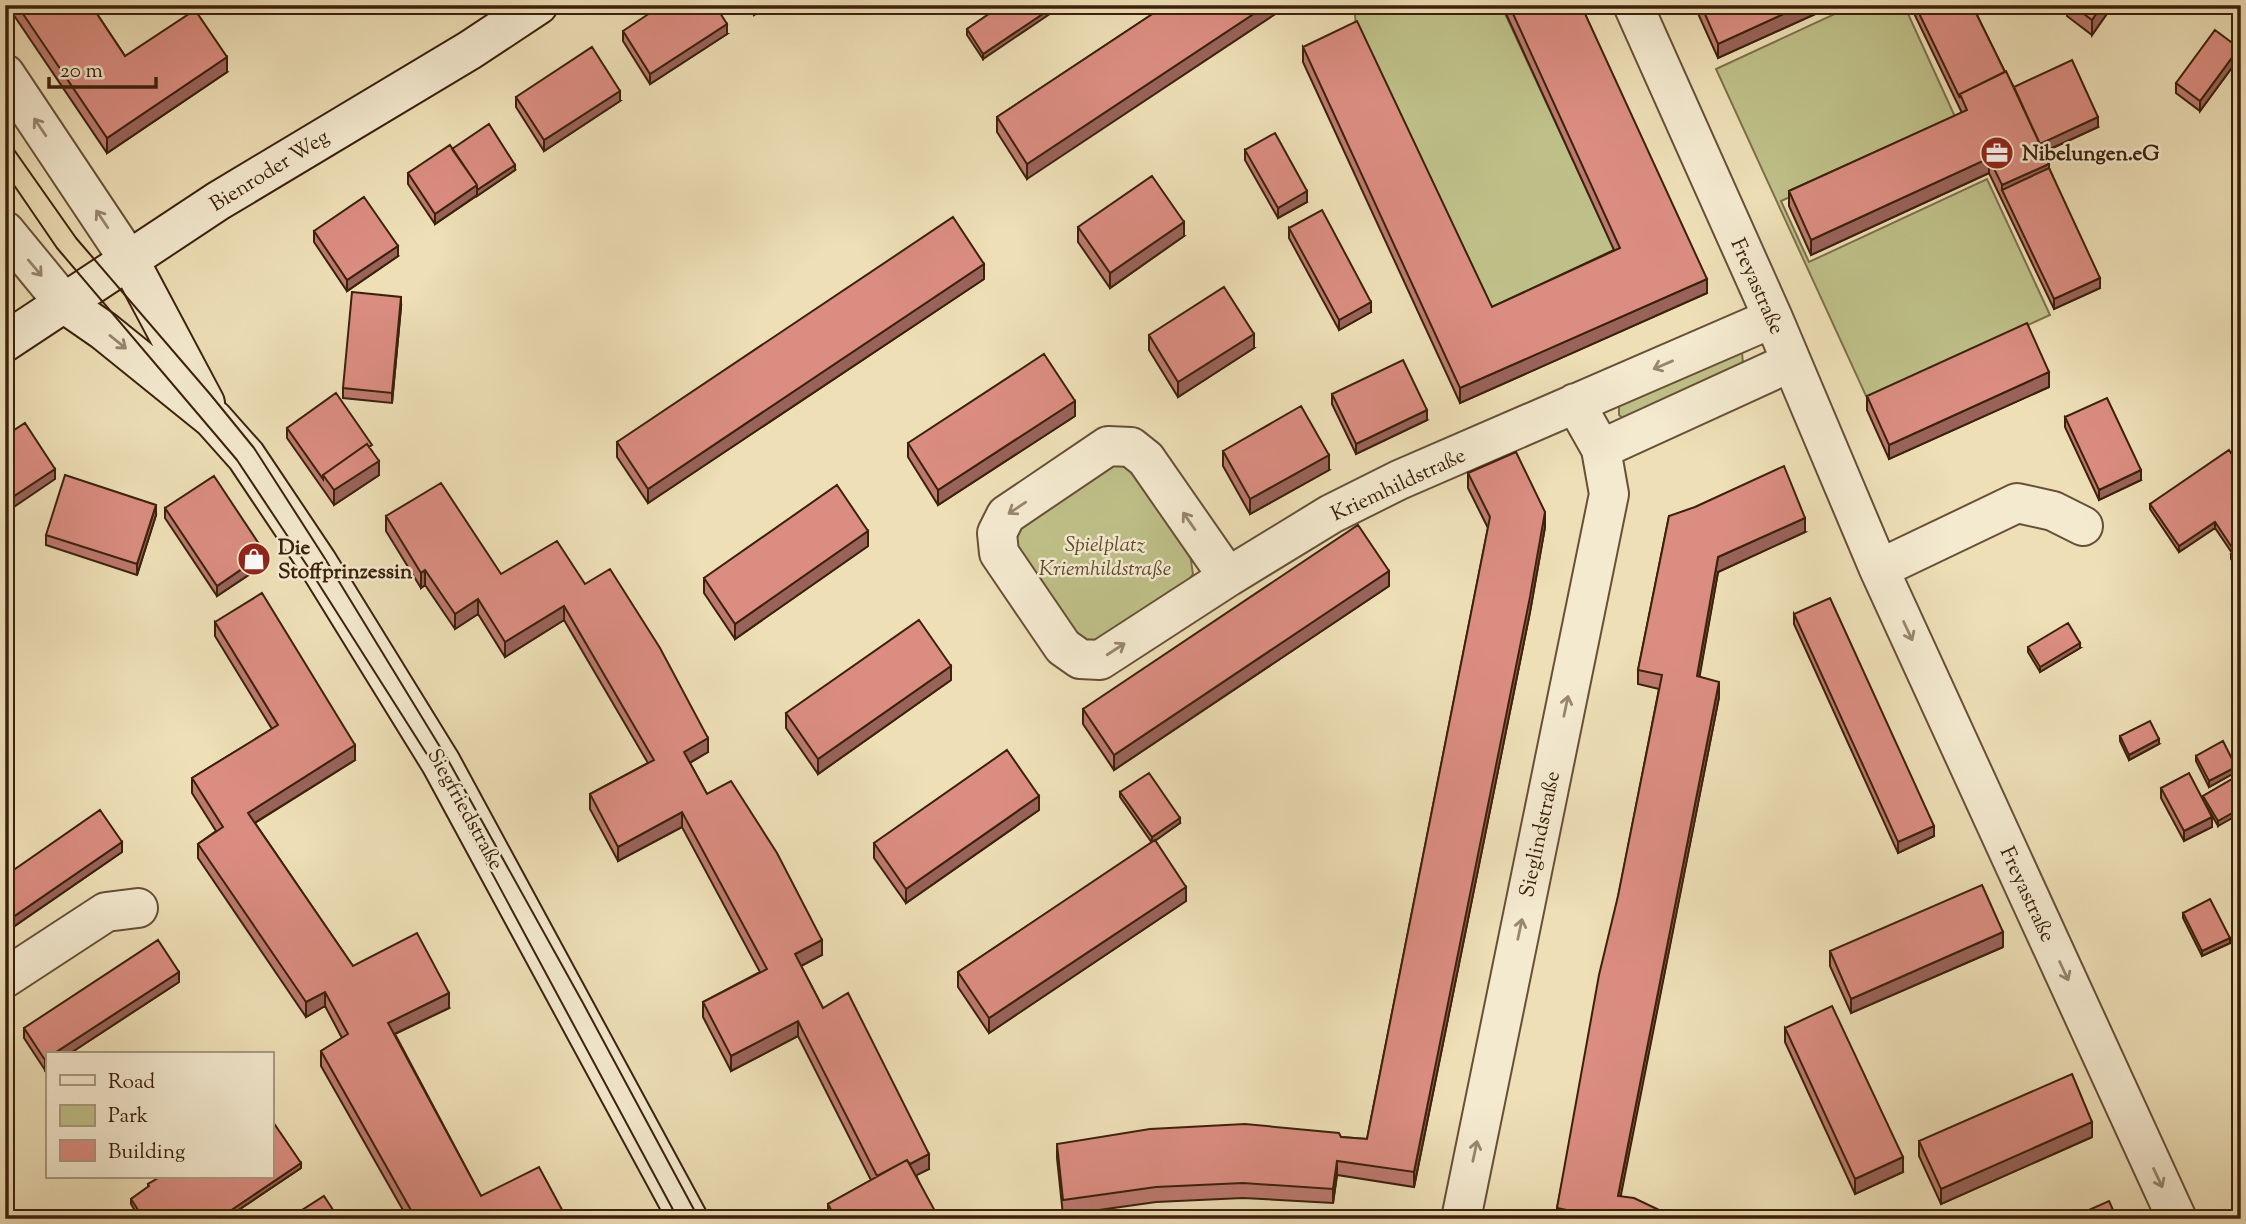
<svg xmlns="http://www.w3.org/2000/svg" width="2246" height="1224" font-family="'Sorts Mill Goudy',serif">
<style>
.green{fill:#bfc089;stroke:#7e704a;stroke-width:2}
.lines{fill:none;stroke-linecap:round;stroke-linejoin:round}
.street-casing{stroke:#685036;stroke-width:42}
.secondary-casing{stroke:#3c210b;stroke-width:42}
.street{stroke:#f4ead0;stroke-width:38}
.secondary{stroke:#f4ead0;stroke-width:38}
.tram{stroke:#3c210b;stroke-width:2}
.wall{fill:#bc796f;stroke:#3c210b;stroke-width:2}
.shaded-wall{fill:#99635a;stroke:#3c210b;stroke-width:2}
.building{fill:#db8d81;stroke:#3c210b;stroke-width:2}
.oneway{stroke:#98866e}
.labels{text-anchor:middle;stroke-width:5;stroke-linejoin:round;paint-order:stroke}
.poi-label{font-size:21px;font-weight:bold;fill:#3c210b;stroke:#f4ead0;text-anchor:start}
.street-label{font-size:21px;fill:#3c210b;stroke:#f4ead0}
.park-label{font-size:21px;font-style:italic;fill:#5d492a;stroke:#f4ead0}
</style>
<rect width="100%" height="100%" fill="#eedfb7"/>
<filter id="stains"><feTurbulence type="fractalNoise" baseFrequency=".00286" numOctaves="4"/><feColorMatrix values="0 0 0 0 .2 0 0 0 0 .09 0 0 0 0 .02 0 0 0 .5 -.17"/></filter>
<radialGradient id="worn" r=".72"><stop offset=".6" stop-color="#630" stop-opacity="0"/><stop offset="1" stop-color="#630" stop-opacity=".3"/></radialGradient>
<path class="green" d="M1354 5H1501L1620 262 1492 321 1357 36Z
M1854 5H1904L1957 121 1781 201 1809 262 1987 179 2050 315 1867 398 1716 69Z
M1742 352 1743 364 1623 418 1619 415V405Z
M1109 462 1133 467 1190 554 1193 574 1183 589 1098 645 1075 641 1016 548 1013 537 1019 524Z"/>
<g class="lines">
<defs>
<path id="street" d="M1633 5 1773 318 1879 569 2177 1219
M5 74 129 260
M5 231 65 304
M1601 449 1791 362
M1879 569 2017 503 2053 511 2083 526
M1228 577 1146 459 1131 447 1108 446 1006 515 997 533 999 553 1063 647 1080 659 1100 660 1228 577 1331 514 1399 480 1773 318
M5 978 106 912 138 908
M1461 1219 1609 494 1601 449 1575 403"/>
<path id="secondary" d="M129 260 205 403
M65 304 104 331 213 419 246 456 317 562 441 763 688 1219
M5 342 218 201 470 50 538 5"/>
</defs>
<use href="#street" class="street-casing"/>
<use href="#secondary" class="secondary-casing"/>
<use href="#street" class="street"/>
<use href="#secondary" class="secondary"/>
<path class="tram" d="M5 137 76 238 210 394 254 448 324 557 448 760 583 1003 699 1219
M5 172 57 248 237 460 308 567 435 767 678 1219"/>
</g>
<path class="wall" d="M7 5H91L125 56 227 72 107 153Z
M748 5H769L754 15Z
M1002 5 983 59 967 35V29Z
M1166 5 1027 179 997 132V117Z
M1502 5H1581L1707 293 1460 403 1303 62V47L1492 307 1614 250Z
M1696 5H1835L1718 58 1696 9Z
M1910 5H1972L2005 72 2014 87 2098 127 2044 152 2049 168 2100 288 2054 309 1989 173 1811 255 1789 206V191L1962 113Z
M2067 5H2113L2092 35 2067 16Z
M623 31 727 34 650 84 623 41Z
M2239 58 2200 111 2176 93V83Z
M516 97 620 101 544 151 516 107Z
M452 149 515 170 435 224 408 184V173Z
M1245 150 1307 202 1278 218 1245 160Z
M1078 227 1184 236 1110 288 1078 242Z
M1289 228 1371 312 1339 330 1289 238Z
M314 231 398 256 347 291 314 242Z
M984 279 648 503 617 457V442Z
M401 307 392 403 343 398V388Z
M1149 335 1254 348 1178 397 1149 350Z
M2049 387 1889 459 1867 410V396Z
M1332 394 1427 420 1356 454 1332 404Z
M1075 416 938 505 908 457V443Z
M2065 417 2141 480 2099 500 2065 427Z
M287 428 372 451 379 475 334 505 287 438Z
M1223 451 1329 470 1250 514 1223 466Z
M2241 468V573L2231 559V554L2232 553 2215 528 2179 552 2150 509V504Z
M1468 473 1545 527 1530 612 1414 1187 1337 1175 1333 1203 1243 1198 1156 1202 1063 1215 1057 1158V1144L1341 1137 1367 1139 1488 528 1468 488Z
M165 508 265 564 217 596 165 518Z
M156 515 137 575 46 545V535Z
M386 516 501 574 585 584 708 752 690 763 707 794 822 955 801 966 823 1008 929 1169 916 1175 935 1219H828V1204L871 1180 798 1036 731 1071 703 1017V1002L760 972 682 827 618 861 590 809V794L648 763 564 620 505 657 478 614 455 629 425 585 421 588 386 531Z
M1669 516 1805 532 1718 572 1699 677 1719 697 1620 1196 1678 1219H1557V1208L1659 689 1638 684V670Z
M868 546 735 639 704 593V578Z
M1389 586 1114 770 1083 724V709Z
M1794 614 1934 836 1898 853 1794 624Z
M215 622 355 760 255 823 353 966 449 1008 395 1034 481 1196 567 1219H408L321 1066V1051L342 1038 325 1006 306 1017 198 858V844L216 831 192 793V778L272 729 215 636Z
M2028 647 2080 648 2040 672 2028 652Z
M951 680 818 774 786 728V713Z
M2120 736 2159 744 2129 760 2120 741Z
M2196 756 2236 772 2209 787 2196 761Z
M2239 775 2218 826 2205 803 2212 827 2184 841 2161 798V788L2203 800V796Z
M1120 792 1180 823 1155 840 1186 901 989 1033 958 987V972L1152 843 1120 797Z
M1039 810 906 903 874 858V843Z
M122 852 13 927 5 916V876Z
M2183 913 2230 943 2202 956 2183 918Z
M2003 947 1851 1013 1830 966V951Z
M179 982 69 1054H47V1068L45 1070 24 1038V1028Z
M1785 1028 1903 1172 1855 1194 1785 1042Z
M2092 1137 1941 1204 1919 1156V1141Z
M301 1168 225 1219H140L131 1204V1199L148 1187V1184Z"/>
<path class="shaded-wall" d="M754 5H769L754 15Z
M1056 5H1063L983 59V54Z
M1267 5H1289L1027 179V164Z
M1803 5H1835L1718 58V44Z
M2102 5H2113L2092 35V20Z
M727 24V34L650 84V74Z
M2239 48V58L2200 111V101Z
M227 57V72L107 153V138Z
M620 91V101L544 151V140Z
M2098 117V127L2039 154V144Z
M1989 158V173L1811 255V240Z
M2049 164V178L2002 190V185Z
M515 165V170L477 196V190Z
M477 185V195L435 224V214Z
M1307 191V202L1278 218V208Z
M1184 222V236L1110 288V273Z
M398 246V256L347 291V280Z
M984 264V279L648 503V489Z
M2100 278V288L2054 309V299Z
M1707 279V293L1460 403V388Z
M401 297V307L392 403V393Z
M1371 302V312L1339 330V320Z
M1254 334V348L1178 397V382Z
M2049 372V387L1889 459V445Z
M1075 401V416L938 505V490Z
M1427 410V420L1356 454V444Z
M1329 455V470L1250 514V499Z
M379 461V475L334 505V490Z
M55 469V479L5 513V502Z
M2141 470V480L2099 500V490Z
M156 505V515L137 575V564Z
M1545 512V527L1530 612 1414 1187V1172Z
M1805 518V532L1718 572 1697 691V676L1718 557Z
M2215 522V528L2179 552V546Z
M868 531V546L735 639V624Z
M265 553V564L217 596V586Z
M425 570V585L421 588V573Z
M1389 571V586L1114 770V755Z
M478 599V614L455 629V614Z
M564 606V620L505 657V642Z
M2080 643V648L2040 672V667Z
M951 666V680L818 774V759Z
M1719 682V697L1618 1210V1196Z
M708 738V752L684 766V752Z
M2159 739V744L2129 760V755Z
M355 745V760L248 827V813Z
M2236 767V772L2209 787V781Z
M1039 796V810L906 903V889Z
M2241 808V813L2218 826V821Z
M682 812V827L618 861V847Z
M2212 817V827L2184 841V831Z
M1180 818V823L1152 843V837Z
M1934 826V836L1898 853V842Z
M122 842V852L13 927V917Z
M1186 887V901L989 1033V1018Z
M2003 932V947L1851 1013V999Z
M2230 938V943L2202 956V951Z
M822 940V955L795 969V954Z
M179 972V982L69 1054H53Z
M325 992V1006L306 1017V1002Z
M449 993V1008L388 1037V1023Z
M798 1021V1036L731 1071V1056Z
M47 1058V1068L45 1070V1060Z
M2092 1122V1137L1941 1204V1189Z
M929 1154V1169L879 1194V1180Z
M1903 1157V1172L1855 1194V1179Z
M1337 1161V1175L1333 1203V1189Z
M301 1163V1168L225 1219H218Z
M935 1211V1219H921Z"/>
<path class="building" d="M17 5H91L125 56 195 10 227 57 107 138Z
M662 5H715L727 24 650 74 623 31Z
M1002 5H1056L983 54 967 29Z
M1166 5H1267L1027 164 997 117Z
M1509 5H1581L1707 279 1460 388 1303 47 1357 21 1492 307 1620 248Z
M1701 5H1803L1718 44Z
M1915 5H1972L2005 72 1960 94V98Z
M2072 5H2102L2092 20Z
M2215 30 2239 48 2200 101 2176 83Z
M592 47 620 91 544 140 516 97Z
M2072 60 2098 117 2040 144 2014 87Z
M2006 71 2049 164 2002 185 1989 158 1811 240 1789 191 1967 110 1960 94Z
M489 124 515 165 477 190V185L452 149Z
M1275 133 1307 191 1278 208 1245 150Z
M450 145 477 185 435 214 408 173Z
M2049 168 2100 278 2054 299 2002 190Z
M1152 176 1184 222 1110 273 1078 227Z
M364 197 398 246 347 280 314 231Z
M1322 210 1371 302 1339 320 1289 228Z
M953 217 984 264 648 489 617 442Z
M1224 287 1254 334 1178 382 1149 335Z
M352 292 401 297 392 393 343 388Z
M2027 323 2049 372 1889 445 1867 396Z
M1044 354 1075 401 938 490 908 443Z
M1403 360 1427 410 1356 444 1332 394Z
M336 393 372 445 369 447 367 444 323 475V479L287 428Z
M2107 398 2141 470 2099 490 2065 417Z
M1301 406 1329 455 1250 499 1223 451Z
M25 423 55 469 5 502V436Z
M367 444 379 461 334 490 323 475Z
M2229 450 2241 468V568L2231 554 2235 552 2215 522 2179 546 2150 504Z
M1516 452 1545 512 1530 597 1414 1172 1337 1161 1333 1189 1243 1183 1156 1187 1063 1200 1057 1144 1150 1129 1245 1124 1339 1133 1341 1137 1367 1139 1490 517 1468 473Z
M1784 466 1805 518 1718 557 1697 676 1719 682 1618 1196 1634 1198 1678 1219H1609L1557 1208 1599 975 1618 896 1662 675 1638 670 1669 516 1695 507Z
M65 475 156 505 137 564 46 535Z
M214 476 265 553 217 586 165 508Z
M441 483 501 574 557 541 585 584 610 569 660 648 708 738 684 752 707 794 731 781 777 853 822 940 795 954 823 1008 848 993 929 1154 910 1164 907 1160 877 1176 798 1021 731 1056 703 1002 767 969 682 812 618 847 590 794 654 760 564 606 505 642 478 599 455 614 425 570 421 573 386 516Z
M837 485 868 531 735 624 704 578Z
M1358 525 1389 571 1114 755 1083 709Z
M262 593 355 745 248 813 353 966 417 933 449 993 388 1023 481 1196 539 1167 567 1219H416L321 1051 348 1034 325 992 306 1002 198 844 223 827 192 778 278 725 215 622Z
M1830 598 1934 826 1898 842 1794 614Z
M919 620 951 666 818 759 786 713Z
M2068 623 2080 643 2040 667 2028 647Z
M2150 721 2159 739 2129 755 2120 736Z
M2223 741 2236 767 2209 781 2196 756Z
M1007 750 1039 796 906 889 874 843Z
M1149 773 1180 818 1152 837 1120 792Z
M2189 773 2212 817 2184 831 2161 788Z
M2239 775 2241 778V808L2218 821 2203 796Z
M100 810 122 842 13 917 5 905V876Z
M1155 840 1186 887 989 1018 958 972Z
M1982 885 2003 932 1851 999 1830 951Z
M2210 899 2230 938 2202 951 2183 913Z
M158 940 179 972 53 1054H47V1058L45 1060 24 1028Z
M1832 1006 1903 1157 1855 1179 1785 1028Z
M2072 1074 2092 1122 1941 1189 1919 1141Z
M271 1119 301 1163 218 1219H144L131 1199 149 1186 148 1184 160 1177H271Z
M907 1160 935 1211 921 1219H836L828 1204Z
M324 1196 339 1219H288Z
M2109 1201 2117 1219H2074L2073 1217Z"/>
<defs><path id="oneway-shaft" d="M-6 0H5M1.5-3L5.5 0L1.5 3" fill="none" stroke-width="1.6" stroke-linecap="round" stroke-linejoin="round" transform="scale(1.75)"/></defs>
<g class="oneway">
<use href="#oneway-shaft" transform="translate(40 127) rotate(-124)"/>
<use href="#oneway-shaft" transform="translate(102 219) rotate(-124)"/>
<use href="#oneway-shaft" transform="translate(35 268) rotate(50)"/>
<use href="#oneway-shaft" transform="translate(118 342) rotate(39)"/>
<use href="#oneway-shaft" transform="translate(1663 365) rotate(157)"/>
<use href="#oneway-shaft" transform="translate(1017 508) rotate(146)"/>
<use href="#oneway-shaft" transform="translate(1189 521) rotate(-125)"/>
<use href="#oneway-shaft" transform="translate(1908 631) rotate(65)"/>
<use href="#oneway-shaft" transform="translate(1116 649) rotate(-33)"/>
<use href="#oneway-shaft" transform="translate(1566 706) rotate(-78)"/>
<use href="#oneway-shaft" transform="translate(1520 929) rotate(-78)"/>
<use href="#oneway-shaft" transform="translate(2064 971) rotate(65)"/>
<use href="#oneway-shaft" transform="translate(1475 1151) rotate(-78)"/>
<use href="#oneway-shaft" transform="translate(2158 1178) rotate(65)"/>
</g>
<defs>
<symbol id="office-disc" viewBox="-11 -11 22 22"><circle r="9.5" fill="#8f2418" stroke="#f4ead0"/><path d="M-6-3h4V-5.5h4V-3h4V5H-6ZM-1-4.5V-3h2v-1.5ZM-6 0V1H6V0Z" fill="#fff"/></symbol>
<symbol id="shop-disc" viewBox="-11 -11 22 22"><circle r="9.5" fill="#8f2418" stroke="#f4ead0"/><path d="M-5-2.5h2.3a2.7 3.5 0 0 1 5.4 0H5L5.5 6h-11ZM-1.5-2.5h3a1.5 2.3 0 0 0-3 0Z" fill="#fff"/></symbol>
</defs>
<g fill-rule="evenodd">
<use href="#office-disc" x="1978" y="134" width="38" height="38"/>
<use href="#shop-disc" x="235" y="540" width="38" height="38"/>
</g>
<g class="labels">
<g class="poi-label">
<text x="2022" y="160">Nibelungen.eG</text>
<text x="278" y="554">Die<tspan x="278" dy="24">Stoffprinzessin</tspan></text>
</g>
<g class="street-label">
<text transform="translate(269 170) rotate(-32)" y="7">Bienroder Weg</text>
<text transform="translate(1758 286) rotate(66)" y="7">Freyastraße</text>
<text transform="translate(1398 484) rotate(-25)" y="7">Kriemhildstraße</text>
<text transform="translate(466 809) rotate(61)" y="7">Siegfriedstraße</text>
<text transform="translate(1539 834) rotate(-78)" y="7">Sieglindstraße</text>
<text transform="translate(2028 894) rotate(65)" y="7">Freyastraße</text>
</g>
<g class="park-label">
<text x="1105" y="551">Spielplatz<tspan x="1105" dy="24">Kriemhildstraße</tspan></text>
</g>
</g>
<rect width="2246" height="1224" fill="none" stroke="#eedfb7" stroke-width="28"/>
<rect x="7" y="7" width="2232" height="1210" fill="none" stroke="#3c210b" stroke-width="3.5"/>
<rect x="14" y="14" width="2218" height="1196" fill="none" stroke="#3c210b" stroke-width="2"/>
<rect x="46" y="1052" width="228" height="126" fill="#f4ead0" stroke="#aa9a81" stroke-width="2"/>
<rect x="60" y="1075" width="35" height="10" fill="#f4ead0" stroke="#aa9a81" stroke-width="2"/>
<text x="108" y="1088" font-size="21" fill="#3c210b">Road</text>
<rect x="60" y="1105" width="35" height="21" fill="#bfc089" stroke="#aa9a81" stroke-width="2"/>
<text x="108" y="1122" font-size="21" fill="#3c210b">Park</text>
<rect x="60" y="1140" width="35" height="21" fill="#db8d81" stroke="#aa9a81" stroke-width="2"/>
<text x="108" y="1158" font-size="21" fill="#3c210b">Building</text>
<path d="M49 77v10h107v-10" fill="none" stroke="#3c210b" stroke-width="3.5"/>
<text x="60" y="77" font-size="21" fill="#3c210b" stroke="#f4ead0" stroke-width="5" paint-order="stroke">20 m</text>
<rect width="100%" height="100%" filter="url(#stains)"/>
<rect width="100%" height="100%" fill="url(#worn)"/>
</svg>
